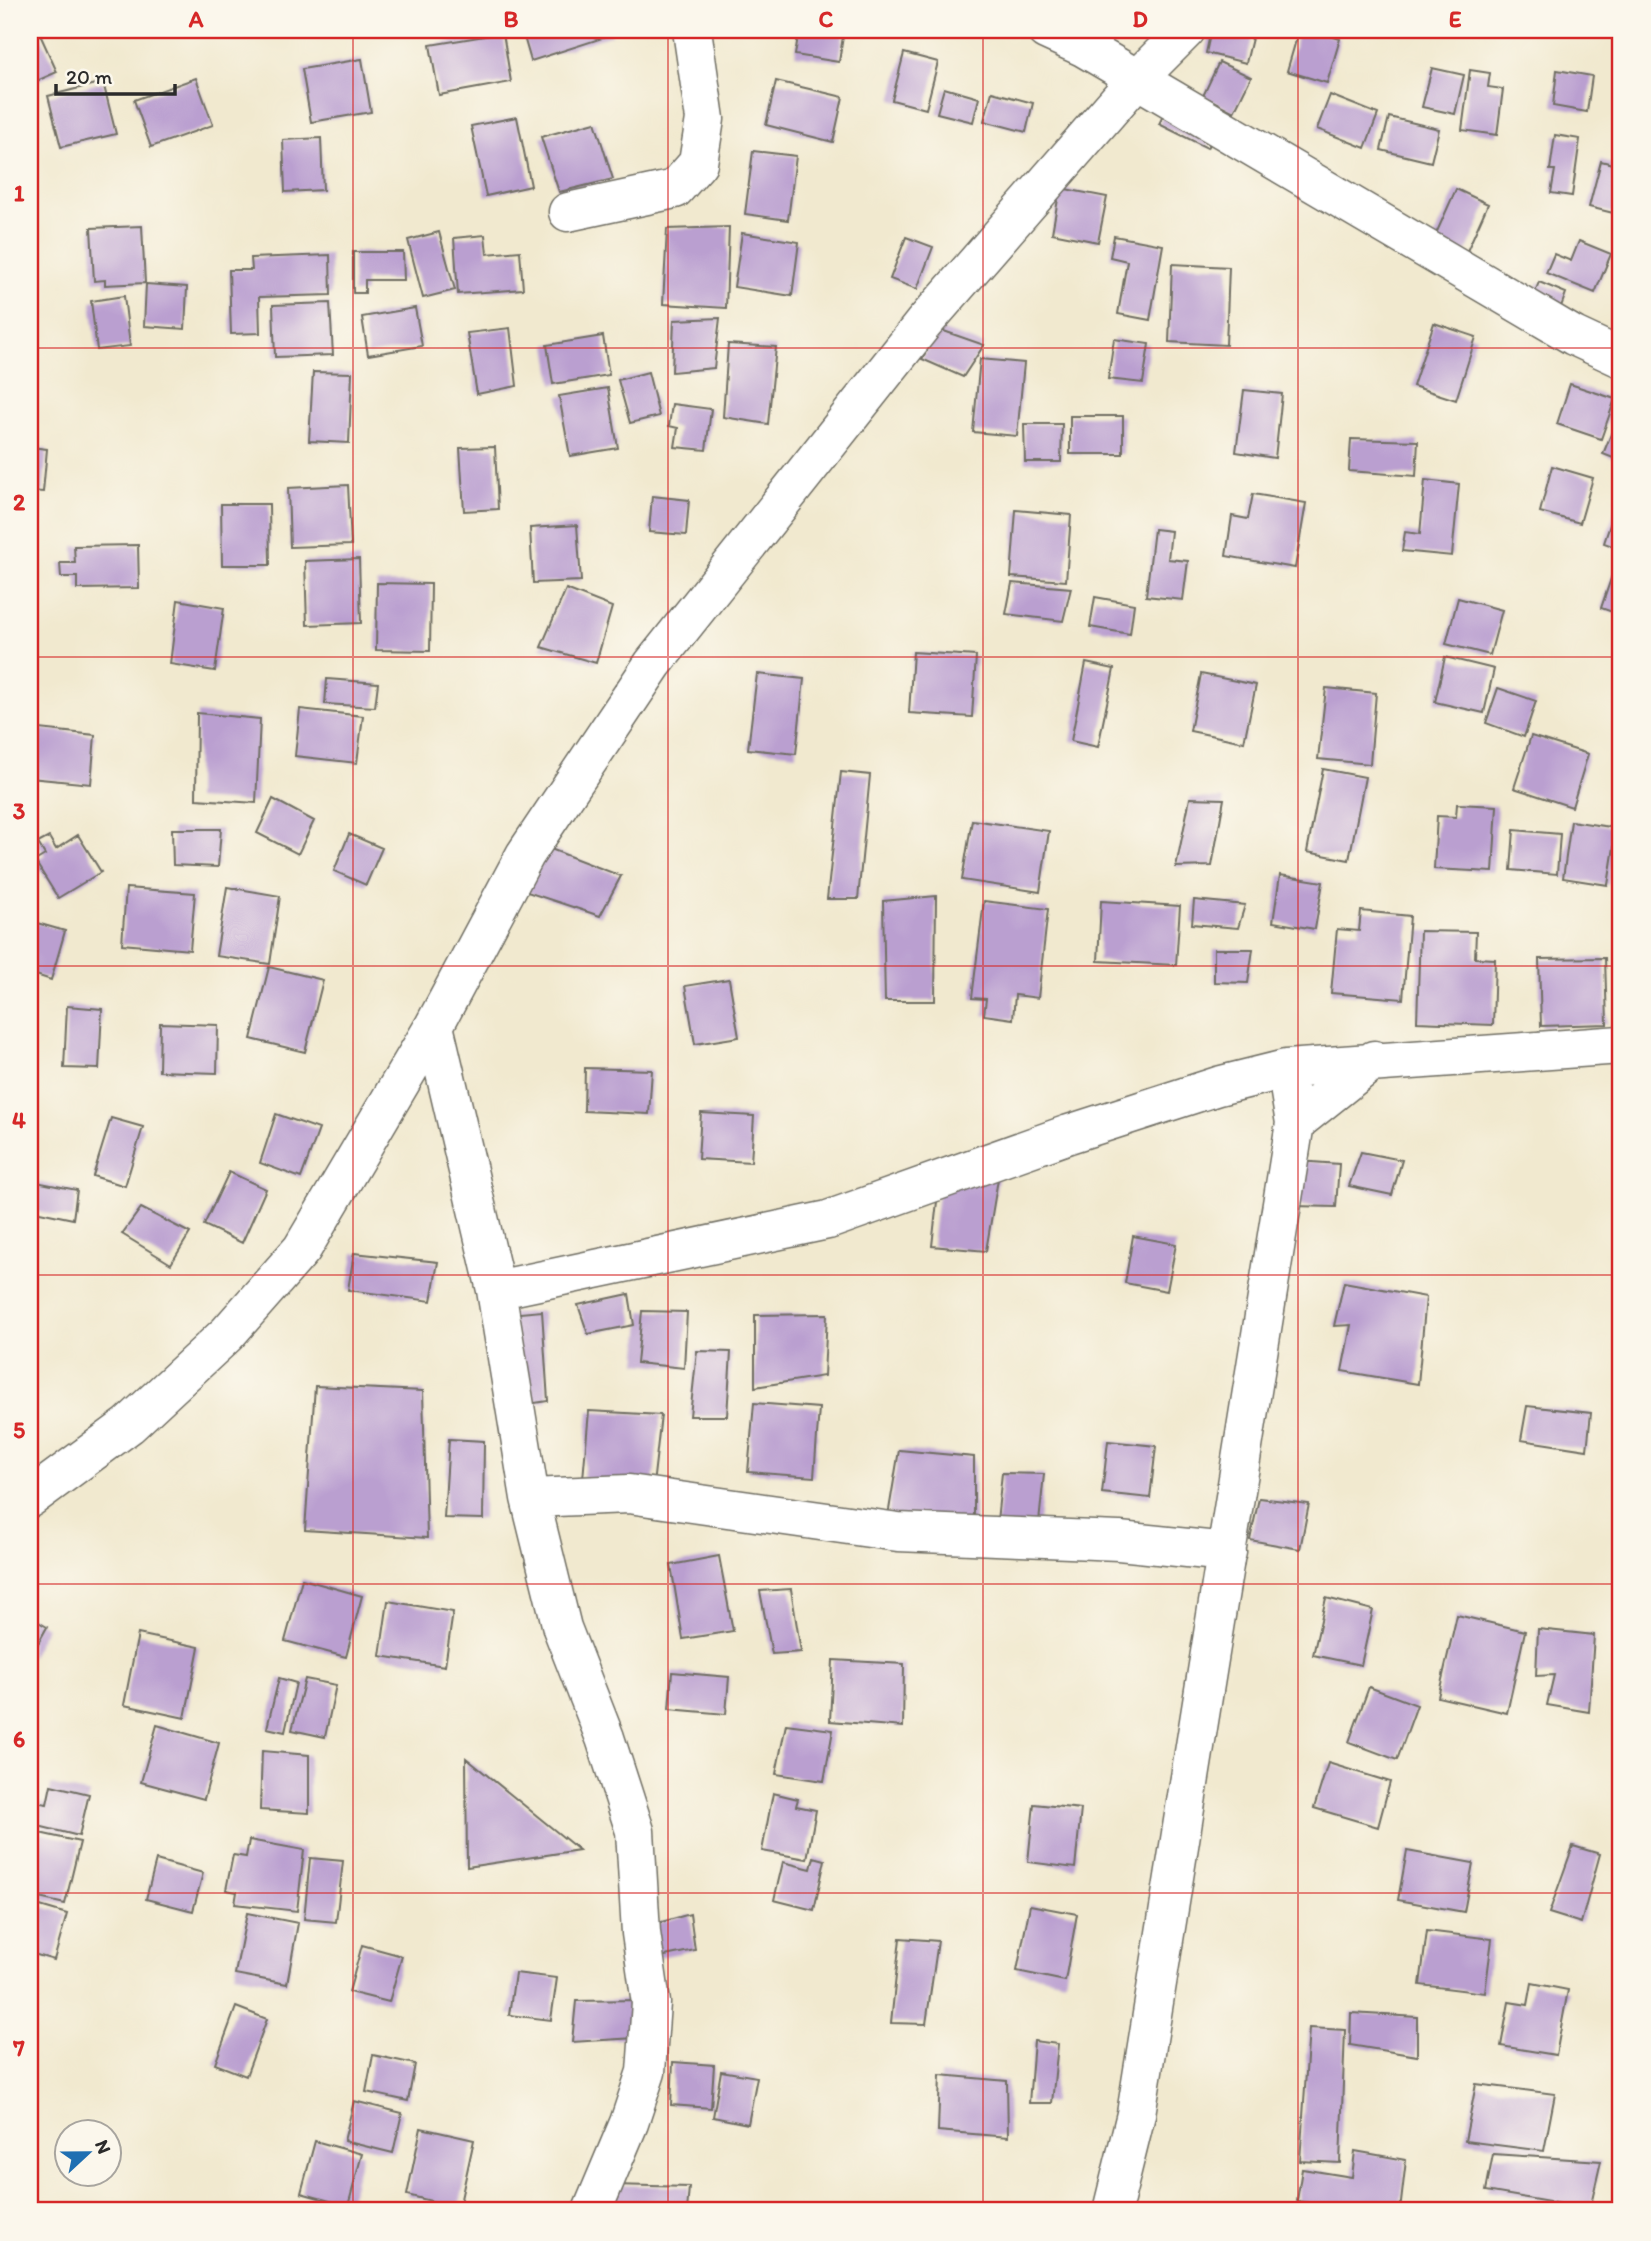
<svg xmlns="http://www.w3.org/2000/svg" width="1651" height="2241" font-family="Itim,sans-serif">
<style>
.building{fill:#ba9fd0}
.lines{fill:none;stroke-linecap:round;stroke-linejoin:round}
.street-casing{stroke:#706e64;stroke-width:41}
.street{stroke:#fff;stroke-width:38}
.grid{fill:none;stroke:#d62828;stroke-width:2;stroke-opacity:0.55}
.neatline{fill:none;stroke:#d62828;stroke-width:2.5}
.grid-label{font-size:23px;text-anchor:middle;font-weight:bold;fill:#d62828}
</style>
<rect width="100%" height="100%" fill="#fbf7ec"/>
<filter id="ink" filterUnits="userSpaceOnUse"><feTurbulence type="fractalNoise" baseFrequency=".0143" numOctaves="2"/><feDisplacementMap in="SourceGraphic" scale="14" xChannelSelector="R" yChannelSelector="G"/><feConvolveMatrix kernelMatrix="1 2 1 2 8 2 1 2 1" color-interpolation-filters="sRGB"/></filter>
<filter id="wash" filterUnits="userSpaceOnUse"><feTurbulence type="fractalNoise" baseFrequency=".00686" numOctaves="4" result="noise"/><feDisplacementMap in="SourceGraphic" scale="28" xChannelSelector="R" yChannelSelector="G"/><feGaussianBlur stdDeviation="1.57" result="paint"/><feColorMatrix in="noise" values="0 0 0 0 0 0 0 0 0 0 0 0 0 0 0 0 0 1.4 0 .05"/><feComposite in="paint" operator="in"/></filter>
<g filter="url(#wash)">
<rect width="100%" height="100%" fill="#f1e9cf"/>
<g id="blocks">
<path class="building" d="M30 30H38L57 72 30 84Z
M522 30H610L612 35 531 61Z
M799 30H844L839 62 795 55Z
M1211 30H1254L1246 63 1206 53Z
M1299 30H1310L1340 39 1327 83 1287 71Z
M503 33 511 82 439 95 430 45Z
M904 53 938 62 926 109 892 100Z
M362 59 371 112 311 122 302 69Z
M1219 62 1251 77 1234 112 1203 96Z
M1432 68 1464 75 1455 114 1422 107Z
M1470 70 1490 73 1488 87 1503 89 1497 135 1462 130Z
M1557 70 1592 76 1587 112 1553 106Z
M196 78 213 125 151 147 134 100Z
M776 81 843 97 833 142 766 125Z
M103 82 116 134 61 147 48 96Z
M944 88 979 98 973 122 937 113Z
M1176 89 1224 114 1207 148 1159 124Z
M992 92 1033 103 1026 132 984 121Z
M1330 95 1378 114 1365 148 1317 129Z
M517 117 531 186 486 196 471 126Z
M1389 117 1439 129 1431 162 1381 150Z
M595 122 613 179 559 192 541 137Z
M1555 135 1580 139 1572 196 1551 193 1555 170H1550Z
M321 138 323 190 285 192 283 140Z
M753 151 796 156 788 220 745 214Z
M1601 161 1621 166V215L1589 207Z
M1060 188 1107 197 1098 242 1052 233Z
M1456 189 1488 204 1463 260 1431 245Z
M142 226 145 283 105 285V280L94 281 91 228Z
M729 227 726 308 663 304 667 229Z
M439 232 455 290 423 298 408 240Z
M742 233 799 242 792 296 734 287Z
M485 235 487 254 520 251 523 289 458 294 454 238Z
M1114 236 1163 245 1150 320 1118 314 1127 261 1110 257Z
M906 237 933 247 917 289 890 279Z
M1579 241 1611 254 1595 293 1546 273 1554 254 1571 261Z
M353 252H403L404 280H365V293H353Z
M330 255 331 295 259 297 260 333 231 334 229 270H252L251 258Z
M1172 264 1229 267 1226 345 1169 342Z
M1539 282 1566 293 1552 331 1524 320Z
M146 284 187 287 185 329 144 326Z
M124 296 130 346 97 350 91 301Z
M330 303 333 355 275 357 273 305Z
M415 308 422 346 368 355 362 317Z
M720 318 714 368 672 372 674 320Z
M1434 323 1476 337 1456 400 1413 386Z
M510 328 517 386 477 394 467 333Z
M938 329 984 345 963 377 922 359Z
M603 336 609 375 553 384 547 345Z
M1114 339 1149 344 1143 383 1108 379Z
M728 344 776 347 768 424 723 417Z
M980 359 1024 363 1017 436 973 432Z
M313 372 352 373 349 443 309 441Z
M648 372 659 416 630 423 618 380Z
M1570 384 1615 399 1601 439 1557 424Z
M608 388 618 448 570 456 559 396Z
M1244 390 1282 394 1275 458 1236 452Z
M672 404 711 409 706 450 675 447 678 428 669 426Z
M1621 410V461L1603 454Z
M1070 416H1123V454H1070Z
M1024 424H1062L1061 462H1025Z
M1351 439 1418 441 1416 476 1349 471Z
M30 447 47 449 43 492 30 491Z
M495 447 498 509 464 511 460 448Z
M1552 466 1593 478 1580 523 1540 512Z
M1425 480 1459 484 1452 556 1402 551 1405 532 1420 534Z
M348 485 351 545 290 547 288 488Z
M1621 492V549L1604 543Z
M1253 494 1306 503 1295 568 1226 556 1232 516 1248 519Z
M652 496 689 500 686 535 649 532Z
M221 504H269L270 565H222Z
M1016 510 1071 515 1066 581 1011 577Z
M577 525 581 581 533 583 530 528Z
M1154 529 1171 531 1168 559 1188 561 1183 600 1146 596Z
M138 545 139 588 77 589V577H61L60 563H75L74 546Z
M359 559 361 623 307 625 305 561Z
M1615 567 1621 569V615L1601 608Z
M377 583 431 584 430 651 376 650Z
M1012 583 1071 588 1063 621 1006 614Z
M566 589 612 607 596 663 541 647Z
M1095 597 1134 604 1130 634 1090 627Z
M1458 598 1502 610 1490 655 1446 644Z
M178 600 224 608 215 671 170 664Z
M913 652 976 656 972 717 909 713Z
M1445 657 1494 669 1484 713 1435 702Z
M1086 663 1114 669 1098 747 1071 741Z
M757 674 804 679 796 754 748 749Z
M1201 674 1256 685 1244 742 1190 731Z
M327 679 378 683 375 707 325 704Z
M1326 688 1376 693 1370 764 1318 759Z
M1498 688 1536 701 1524 737 1486 723Z
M300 709 363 716 357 763 295 756Z
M197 713 260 719 256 803 196 799Z
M30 728 95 735 91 784 30 778Z
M1531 736 1588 754 1572 807 1514 788Z
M1323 769 1365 777 1349 860 1307 852Z
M841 772 870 775 858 899H827Z
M1190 798 1224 799 1212 866 1176 867Z
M273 799 314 821 298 854 257 833Z
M1457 804 1497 806 1493 872 1434 869 1437 816 1456 817Z
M972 820 1049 831 1040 892 962 880Z
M1571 821 1617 828 1608 885 1563 878Z
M172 829H221L218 867 173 865Z
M1514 830 1560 834 1557 874 1511 870Z
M349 834 382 848 366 885 334 871Z
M78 835 101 872 58 898 35 861 45 855 38 843 49 837 56 849Z
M548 848 621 876 600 916 527 892Z
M1280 875 1323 882 1315 929 1273 922Z
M227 887 280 896 270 964 216 956Z
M126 888 195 893 190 950 122 944Z
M936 896 935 1001H885L883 901Z
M1194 900 1245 905 1238 928 1192 924Z
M984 901 1048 909 1038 998 1015 995 1013 1019 984 1015 986 999 972 998Z
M1101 901 1180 906 1176 965 1098 961Z
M1361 911 1410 916 1403 999 1331 993 1337 929 1359 931Z
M30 921 65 931 51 980 30 973Z
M1420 931 1476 932 1475 958 1495 959 1493 1025 1417 1022Z
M1214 949H1253L1248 983 1214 982Z
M1605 958 1607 1024 1541 1026 1539 959Z
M269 967 323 980 305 1052 251 1039Z
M729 979 739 1037 695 1044 685 986Z
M67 1006 102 1009 99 1069 64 1068Z
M160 1023 218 1025 217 1073 159 1071Z
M585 1068 652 1070 649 1114 584 1111Z
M30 1111 37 1113 31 1140H30Z
M701 1113 754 1116 751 1162 698 1159Z
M276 1114 319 1129 301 1178 260 1163Z
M111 1118 143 1127 125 1186 93 1176Z
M1361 1152 1402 1160 1392 1195 1349 1186Z
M1298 1161 1339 1164 1336 1207 1294 1206Z
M941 1166 998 1179 986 1251 932 1246Z
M229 1172 266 1189 242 1243 204 1225Z
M31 1181 77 1190 73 1219 30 1210Z
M141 1208 190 1233 171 1264 122 1234Z
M1133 1236 1176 1244 1167 1291 1125 1283Z
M354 1253 438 1262 431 1301 348 1290Z
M1344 1282 1426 1297 1418 1384 1342 1371 1351 1325 1334 1326Z
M629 1294 634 1325 588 1334 578 1305Z
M542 1311 548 1401 508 1407 496 1315Z
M642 1311 687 1312 684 1368 637 1363Z
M827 1314 824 1376 755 1387V1315Z
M697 1351 731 1352 727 1416H690Z
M315 1386 423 1391 427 1538 305 1530Z
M754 1403 819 1408 814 1477 748 1472Z
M1527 1406 1591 1413 1587 1450 1521 1440Z
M589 1411 661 1415 653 1485 583 1479Z
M449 1439 484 1441 483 1519 444 1518Z
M1108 1441 1156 1446 1150 1498 1102 1493Z
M899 1450 974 1457V1522L888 1516Z
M1002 1473 1044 1474 1038 1532 996 1531Z
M1259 1498 1309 1504 1300 1549 1250 1540Z
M719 1556 733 1631 683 1639 671 1565Z
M302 1579 362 1596 346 1657 285 1641Z
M791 1589 801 1652 772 1654 760 1591Z
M1326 1598 1373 1610 1361 1665 1313 1655Z
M388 1601 453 1612 445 1666 380 1656Z
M1457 1615 1525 1631 1507 1713 1438 1697Z
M30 1617 47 1627 30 1658Z
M1538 1629 1594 1635 1589 1712 1547 1705 1554 1675 1536 1676Z
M138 1634 199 1647 185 1718 124 1705Z
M833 1660 904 1664 903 1727 830 1721Z
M672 1672 729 1677 726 1714 669 1709Z
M279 1678 296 1683 285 1732 267 1728Z
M305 1679 336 1685 325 1737 292 1730Z
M1369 1687 1417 1705 1397 1760 1349 1742Z
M786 1724 833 1730 824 1781 776 1774Z
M157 1725 219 1743 204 1799 141 1782Z
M262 1751 309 1755V1813L260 1810Z
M466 1758 579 1850 467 1867Z
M1328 1763 1390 1782 1378 1827 1314 1808Z
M51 1785 89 1794 79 1836 30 1824V1801L47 1804Z
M773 1793 798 1799 796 1806 816 1810 807 1859 762 1851Z
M1034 1804 1081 1809 1075 1868 1028 1862Z
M35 1832 80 1842 65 1904 30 1896V1856Z
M249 1840 304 1850 297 1911 235 1904 237 1892 226 1890 233 1855 246 1857Z
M1573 1846 1600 1854 1581 1923 1549 1913Z
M1407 1851 1473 1863 1464 1912 1398 1900Z
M814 1857 825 1860 814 1910 774 1900 783 1862 811 1869Z
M310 1858 343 1861 336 1922 304 1919Z
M156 1860 203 1873 193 1911 146 1899Z
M30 1903 67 1914 54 1960 30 1953Z
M1030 1905 1077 1914 1065 1981 1017 1971Z
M247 1913 298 1923 287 1984 235 1974Z
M690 1914 695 1950 640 1961 633 1930Z
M1427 1931 1492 1939 1485 1993 1420 1985Z
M900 1938 938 1941 926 2024 891 2023Z
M362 1945 402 1956 389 2002 349 1992Z
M515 1973 557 1978 551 2020 509 2015Z
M1532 1983 1568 1990 1556 2055 1501 2046 1509 2002 1528 2005Z
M638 2000 635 2038 572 2042 576 2001Z
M236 2007 267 2019 246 2076 215 2064Z
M1351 2013 1417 2017V2056L1350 2045Z
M1309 2028 1345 2030 1340 2163 1300 2161Z
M1034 2041 1058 2044 1052 2103H1029Z
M373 2055 415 2064 408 2101 366 2092Z
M673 2062 714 2065 711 2108 671 2105Z
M721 2071 757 2077 748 2124 713 2117Z
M940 2075 1007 2081 1008 2137 938 2131Z
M1476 2084 1555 2094 1544 2151 1465 2141Z
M354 2101 402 2113 393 2153 344 2141Z
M421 2128 474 2140 459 2208 407 2195Z
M315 2141 362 2154 348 2206 301 2193Z
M1355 2151 1406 2160 1400 2211H1358L1297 2201 1302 2169 1352 2177Z
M1493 2154 1601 2161 1590 2209 1486 2191Z
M613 2185 689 2187 687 2211H608Z
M1004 2202 1003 2211H964L965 2204Z
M305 2204 331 2210V2211H303Z"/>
</g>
</g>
<g filter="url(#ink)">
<use href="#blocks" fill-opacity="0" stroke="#706e64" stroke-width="2"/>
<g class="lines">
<defs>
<path id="street" d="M1046 30 1083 47 1574 336 1621 358
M568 212 675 189 698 163 705 119 692 30
M434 1026 496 1290 530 1498 562 1628 605 1738 635 1831 641 1933 651 2003 646 2072 629 2123 592 2211
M1295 1123 1374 1060
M496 1290 828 1220 1069 1134 1218 1086 1286 1069 1621 1045
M30 1498 129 1425 227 1334 302 1249 434 1026 525 855 653 664 923 324 1136 80 1186 30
M530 1498 629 1494 898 1532 1119 1541 1227 1552
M1112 2211 1136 2114 1295 1123 1286 1069"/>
</defs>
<use href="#street" class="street-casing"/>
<use href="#street" class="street"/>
</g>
</g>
<path class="grid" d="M353 30V2211M668 30V2211M983 30V2211M1298 30V2211M30 348H1621M30 657H1621M30 966H1621M30 1275H1621M30 1584H1621M30 1893H1621"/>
<rect width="1651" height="2241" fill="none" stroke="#fbf7ec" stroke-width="77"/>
<g transform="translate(88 2153) rotate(68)"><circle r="33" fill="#fbf7ec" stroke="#a8a59f" stroke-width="2"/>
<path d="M0-5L12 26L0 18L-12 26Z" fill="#1f6fb2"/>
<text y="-10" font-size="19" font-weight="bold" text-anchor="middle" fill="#2b2b2b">N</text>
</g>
<path d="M56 84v10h119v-10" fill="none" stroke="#2b2b2b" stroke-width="3.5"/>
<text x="66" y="84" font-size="21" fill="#2b2b2b" stroke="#fbf7ec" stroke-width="5" paint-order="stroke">20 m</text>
<rect x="38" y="38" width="1574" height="2164" class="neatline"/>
<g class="grid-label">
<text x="196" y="27">A</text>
<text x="511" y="27">B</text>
<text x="826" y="27">C</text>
<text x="1140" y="27">D</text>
<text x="1455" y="27">E</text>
<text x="19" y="201">1</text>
<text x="19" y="510">2</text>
<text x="19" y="819">3</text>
<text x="19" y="1128">4</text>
<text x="19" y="1438">5</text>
<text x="19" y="1747">6</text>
<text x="19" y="2056">7</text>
</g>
</svg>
